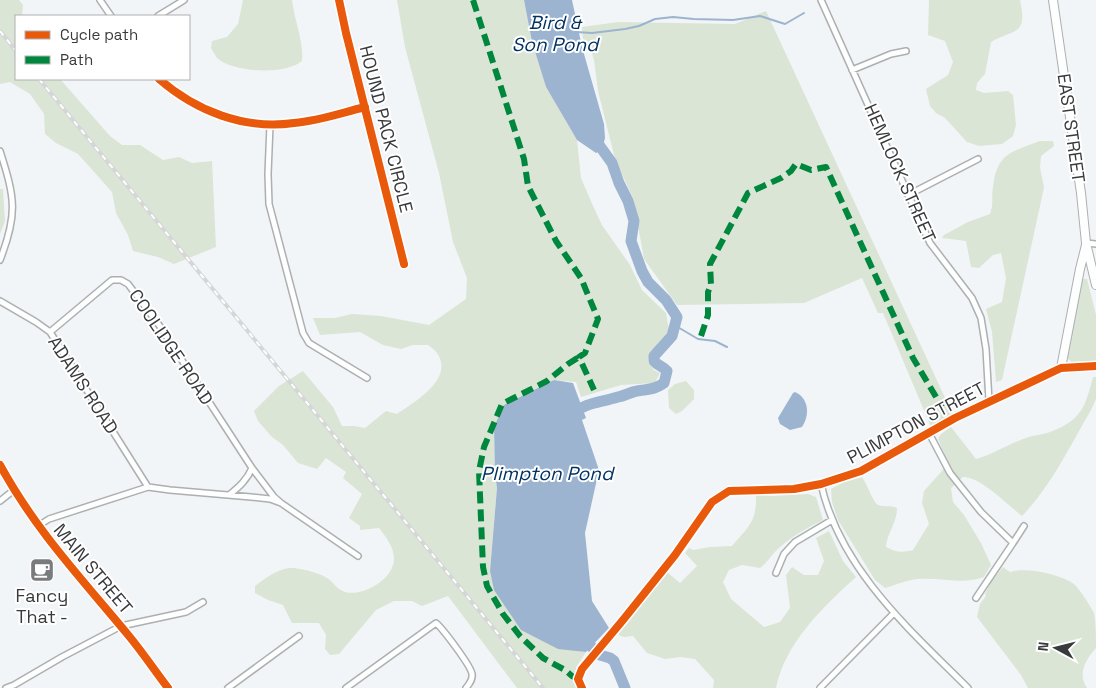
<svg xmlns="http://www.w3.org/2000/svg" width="1096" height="688" font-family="'Space Grotesk',sans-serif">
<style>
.green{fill:#dae5d5}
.water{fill:#9db4d0}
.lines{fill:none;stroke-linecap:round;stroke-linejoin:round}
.stream{stroke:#9db4d0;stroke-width:2}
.river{stroke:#9db4d0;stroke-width:11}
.street-casing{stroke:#adafb0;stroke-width:8}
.secondary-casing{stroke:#adafb0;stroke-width:10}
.street{stroke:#fdfefe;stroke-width:5}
.secondary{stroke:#fdfefe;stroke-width:8}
.rail-casing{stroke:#d5d6d7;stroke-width:4}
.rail{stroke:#fff;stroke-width:2;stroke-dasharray:5.5;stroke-linecap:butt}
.quiet{stroke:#00873e;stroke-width:6;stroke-dasharray:12 6;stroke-linecap:butt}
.cycleway-casing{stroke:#fff;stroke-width:11}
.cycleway{stroke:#e8590c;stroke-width:8}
.labels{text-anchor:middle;stroke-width:4;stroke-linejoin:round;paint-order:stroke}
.street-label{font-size:18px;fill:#383a3c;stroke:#fff}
.poi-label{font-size:18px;fill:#383a3c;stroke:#fff}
.water-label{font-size:19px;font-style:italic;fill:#013262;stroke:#fff}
</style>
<rect width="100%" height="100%" fill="#f2f5f7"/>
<path class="green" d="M0 0H19L23 5 22 16H16V79H60L110 136 122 145H140L163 160 179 157 192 163 212 161 216 247 174 264 158 257 133 251 128 235 116 213 112 192 78 154 56 143 45 134 44 114 30 94 10 82 0 84Z
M243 0H292C294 20 304 41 302 61 285 75 234 73 217 58 215 55 213 51 211 48L212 41 227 37 238 24Z
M397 0H524L532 42 546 87 577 140 581 178 593 206 602 225 630 265 642 290 666 313 669 330 660 344 650 352 648 362 654 370 660 373 655 383 621 385 581 397 576 382 554 380 494 427 495 475 497 488 490 571 579 651 586 652 577 666 573 678 577 688H517L448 596 422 606 412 601H394L376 610 339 654 330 655 325 649 326 635 319 623H292L283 605 268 600 255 593V586C266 578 276 570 289 568 298 567 324 574 330 580 335 585 337 589 345 592 363 597 394 579 394 559 394 547 386 537 379 528L360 530V526L349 518 362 494 343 478 346 472 326 458 317 469 298 463 283 445 272 437 258 421 254 411 279 386 303 371 333 407 342 426H354L365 428 386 411 397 414C414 402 455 379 437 353 435 350 431 347 428 345H413L401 349 383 345 360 332 320 335 313 318H335L352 314 381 316 429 325 466 299 467 278 453 242 439 173 405 47Z
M929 0H1020C1028 36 1014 29 991 42L985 74 977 83 976 90 984 93 1008 91 1013 95 1016 125 1013 136 1002 144 979 146 967 142 945 118 936 113 930 106 926 89 948 75 953 62 945 41 928 35Z
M766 11 953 415 931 427 883 313H878L862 278 804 303 677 305 644 259 633 198 615 159 598 91 594 60 590 47 583 39 582 27 618 22 735 24Z
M1040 141H1053L1054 146 1041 156 1040 168 1044 187 1040 206 1002 380 996 382 992 332 986 309 1002 302 1006 278 1001 253 993 255 979 268 971 267 966 241 942 238 944 235 968 222 990 214C994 203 991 198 993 187 997 153 1011 152 1040 141Z
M0 189H3L5 221 0 234Z
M1082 279H1087L1096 315V361L1072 362 1068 359 1067 355Z
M1093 377H1096V399L1091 410C1070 446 1051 486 1022 516 1008 505 981 477 963 477L951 488 953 502 964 515 981 543 991 565 984 577C963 585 941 577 918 579 906 580 896 585 885 588L875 580 838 520 832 502 831 489 842 483 862 477C867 484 873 502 878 505 883 507 890 505 897 508 897 523 887 533 886 547 895 552 902 553 913 550L929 524 922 503 924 491 942 471 947 460 938 439 941 434 951 427 976 459C993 454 1007 445 1023 439 1032 435 1042 435 1050 432 1082 420 1085 407 1093 377Z
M686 381 694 390V399L682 411 676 414 669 408 668 390 675 384Z
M808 494 816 497 823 520C807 528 792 536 779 548 772 554 768 562 760 568L742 565 729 570 723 582 731 599 764 627 780 622 790 608 786 575 792 567 804 575H818L824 561 816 538 829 531 843 561 856 577C823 607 785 643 776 688H713L714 680 695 659 681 657 665 659 647 653 633 636 624 637 618 635 667 572 680 583 697 566 685 553 689 548 693 550 710 547 732 546C748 527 757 522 756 495L773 496Z
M1003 567 1010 572C1027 567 1059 574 1074 584 1079 588 1091 607 1094 613 1096 623 1096 637 1096 648 1086 659 1077 674 1087 688H1028L1021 675 977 617 980 604 986 596 985 594 992 580Z"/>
<path class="water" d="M524 0H572L582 47 604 124 605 138 602 150 596 153 577 140 546 87 532 42Z
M554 380 573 383 586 418 582 420 599 470 585 533 592 601 609 628 586 652 558 649 521 630 494 590 490 571 497 488 495 475 494 427 504 405Z
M795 392C809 398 810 415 802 427L790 430 780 424 778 418 793 393Z"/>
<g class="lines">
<path class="stream" d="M576 32 592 33 625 29 639 26 655 19 673 17 694 19 733 20 760 16 785 24 804 13
M676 326 698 339 715 341 727 347"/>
<path class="river" d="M569 415C588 402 598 403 618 397 624 396 631 392 637 391 648 389 654 390 664 383L667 371C663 366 658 366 654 361V356L672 336 677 317 666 300 648 282 642 271 631 241 634 221 628 201 619 183 612 163 594 138
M581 637 600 655 610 658 614 661 625 688"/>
<defs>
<path id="street" d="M100 0 111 16
M339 0 346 33 404 264
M821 0 930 243 972 298 981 318 986 349 989 401
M158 16 184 0
M852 70 891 54 906 51
M159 79C196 111 244 130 294 123 318 121 341 113 365 107
M270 125 268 174 269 204 303 333 309 343 367 378
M0 151C15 198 18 214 0 260
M908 195 978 159
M1086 243 1096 244
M0 301 36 322 50 332 148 487
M50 332 112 280H121L128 284 159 325 252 468 274 497 281 503
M929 433 950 473 981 512 1013 543 1024 526
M821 484C840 569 909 629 968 688
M229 495C239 487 247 480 252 468
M0 501 14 490
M38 526 49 519 148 487 170 490 251 497 270 499 281 503 358 556
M776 573 784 554 795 542 832 520
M976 598 1013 543
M6 688 14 685 62 657 121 626 186 612 203 602
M228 688 299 636
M346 688 436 623C443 629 471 666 472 674 473 680 469 684 466 688
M820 688 894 613"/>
<path id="secondary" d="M1053 0 1081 193 1086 243 1096 285
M1061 368 1080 269 1086 245
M0 465C36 531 82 579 129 636 143 653 155 671 168 688
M582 688 578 679 582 669 623 620 675 555 712 502 729 491 794 489 821 484 861 471 955 418 1061 368 1096 366"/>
</defs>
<use href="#street" class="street-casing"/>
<use href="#secondary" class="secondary-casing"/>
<use href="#street" class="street"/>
<use href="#secondary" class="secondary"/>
<defs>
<path id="rail" d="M0 31 16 51
M39 79 543 688"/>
</defs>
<use href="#rail" class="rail-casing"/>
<use href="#rail" class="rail"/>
<path class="quiet" d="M473 0 524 159 528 186 556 241 581 278 598 319 585 353 579 357 594 390
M701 336 708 315V292L711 285 710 264 748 193 781 178 791 171 796 164 811 170 826 167 913 358 942 407
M578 679 572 676 565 670 543 658 520 636 503 614 487 586 483 567 479 471 484 447 502 404 547 381 568 364 579 357"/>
<defs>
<path id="cycleway" d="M339 0 346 33 404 264
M159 79C196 111 244 130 294 123 318 121 341 113 365 107
M0 465C36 531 82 579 129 636 143 653 155 671 168 688
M582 688 578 679 582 669 623 620 675 555 712 502 729 491 794 489 821 484 861 471 955 418 1061 368 1096 366"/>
</defs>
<use href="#cycleway" class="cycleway-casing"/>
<use href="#cycleway" class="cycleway"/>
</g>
<defs>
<symbol id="cafe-square" viewBox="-11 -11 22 22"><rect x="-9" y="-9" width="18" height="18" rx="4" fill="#797b7d" stroke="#fff"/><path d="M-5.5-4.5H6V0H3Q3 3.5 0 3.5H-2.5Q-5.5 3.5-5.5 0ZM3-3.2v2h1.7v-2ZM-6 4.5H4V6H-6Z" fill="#fff"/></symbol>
</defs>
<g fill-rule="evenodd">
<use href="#cafe-square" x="28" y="556" width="28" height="28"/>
</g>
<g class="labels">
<g class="street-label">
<text transform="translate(1071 128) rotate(82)" y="6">EAST STREET</text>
<text transform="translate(386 129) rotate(76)" y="6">HOUND PACK CIRCLE</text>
<text transform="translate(900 173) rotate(66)" y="6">HEMLOCK STREET</text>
<text transform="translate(171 347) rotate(56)" y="6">COOLIDGE ROAD</text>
<text transform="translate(83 385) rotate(57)" y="6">ADAMS ROAD</text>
<text transform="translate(916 423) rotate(-28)" y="6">PLIMPTON STREET</text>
<text transform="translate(93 569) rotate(50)" y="6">MAIN STREET</text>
</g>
<g class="poi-label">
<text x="42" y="602">Fancy<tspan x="42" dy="21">That -</tspan></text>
</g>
<g class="water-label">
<text x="555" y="29">Bird &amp;<tspan x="555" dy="22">Son Pond</tspan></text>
<text x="547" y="480">Plimpton Pond</text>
</g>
</g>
<rect x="15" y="15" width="175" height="65" fill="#ffffff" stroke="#afb0b1"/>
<rect x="25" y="31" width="25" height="8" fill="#e8590c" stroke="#afb0b1"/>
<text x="60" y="40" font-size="15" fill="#383a3c">Cycle path</text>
<rect x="25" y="56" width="25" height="8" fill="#00873e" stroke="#afb0b1"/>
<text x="60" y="65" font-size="15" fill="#383a3c">Path</text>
<g transform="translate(1056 648) rotate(277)" stroke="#ffffff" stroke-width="4" paint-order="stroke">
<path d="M0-4L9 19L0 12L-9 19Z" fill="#383a3c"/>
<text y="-8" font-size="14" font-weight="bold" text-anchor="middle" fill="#383a3c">N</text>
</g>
</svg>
